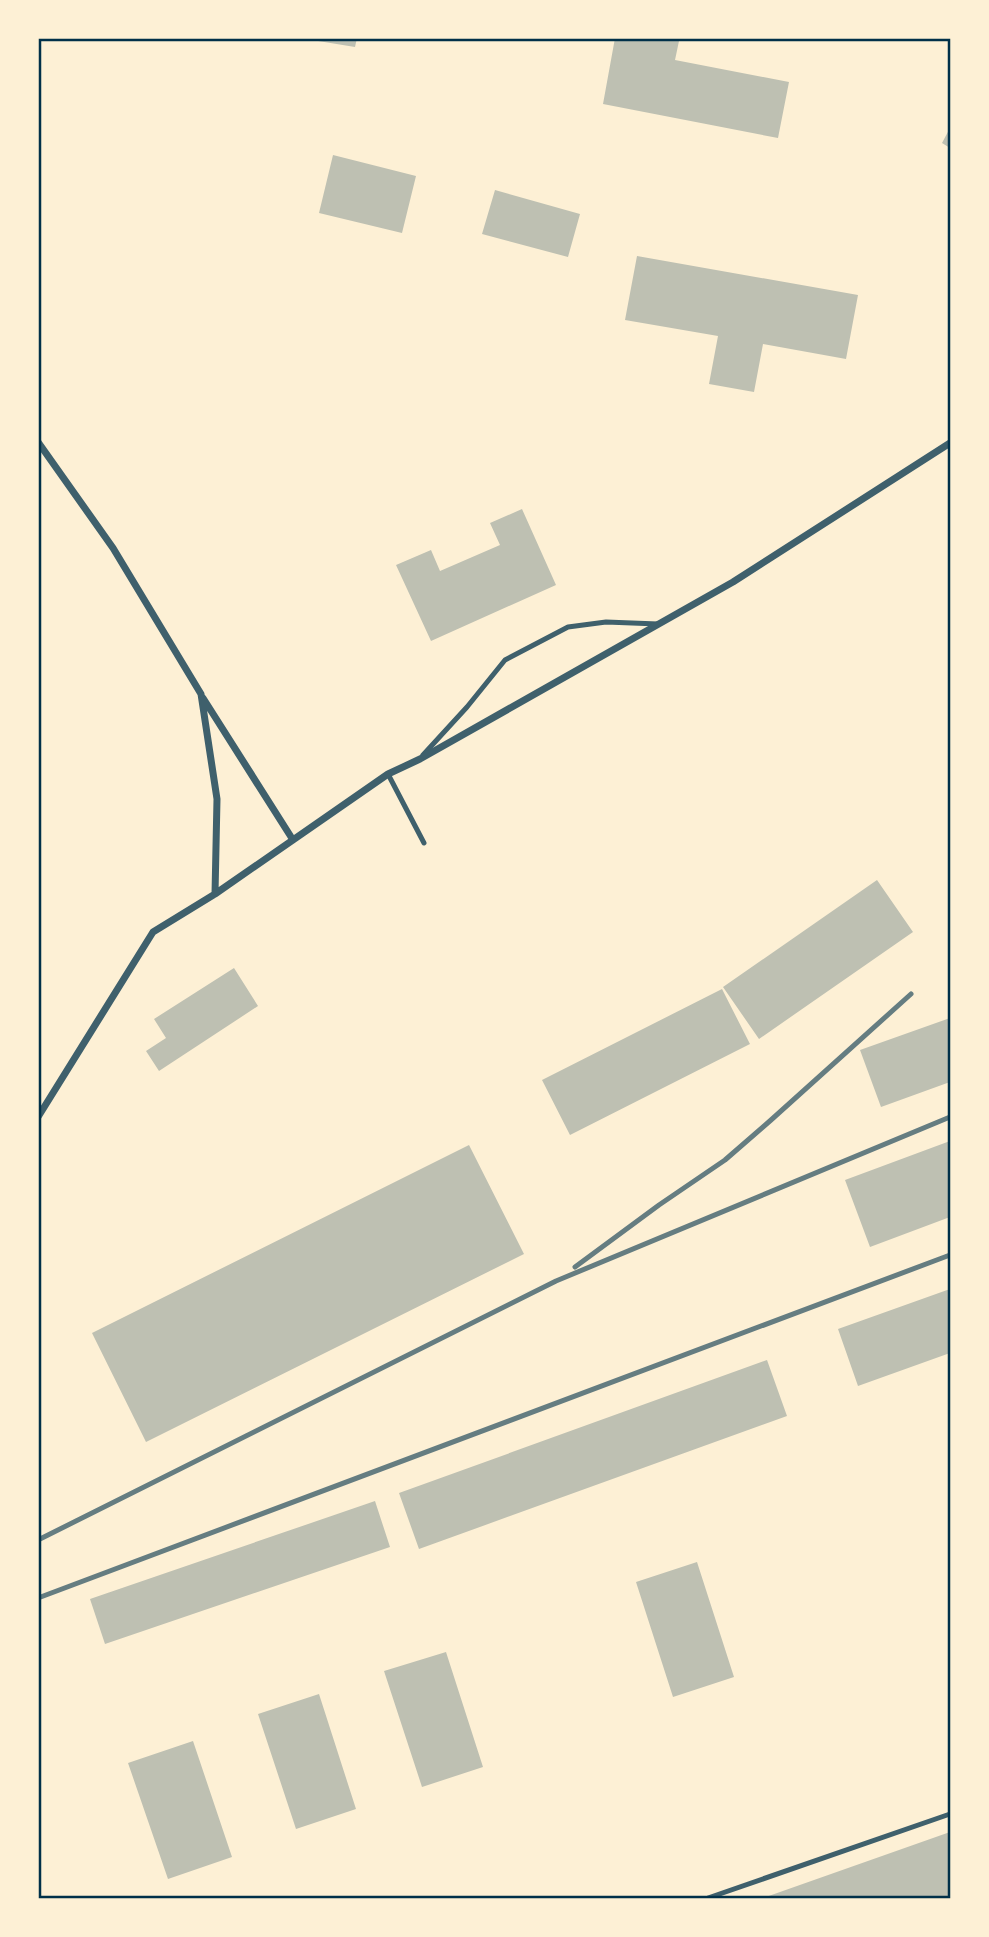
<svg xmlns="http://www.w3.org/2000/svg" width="989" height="1937" font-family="'Sofia Sans Condensed',sans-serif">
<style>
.building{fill:#bec0b2}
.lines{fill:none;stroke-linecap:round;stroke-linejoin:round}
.service{stroke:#3f606c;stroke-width:5}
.minor{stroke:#3f606c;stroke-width:7}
.rail{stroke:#657d81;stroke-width:5}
.neatline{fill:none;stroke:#003049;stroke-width:2.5}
</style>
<rect width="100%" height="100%" fill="#fdf0d5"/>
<path class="building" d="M312 38H357L355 47 312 40Z
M615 38H664L679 41 675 60 789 82 778 138 603 104Z
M950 128V148L942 143Z
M333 155 416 176 402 233 319 213Z
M495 190 580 214 568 257 482 234Z
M637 256 858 295 846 359 763 344 754 392 709 384 718 336 625 320Z
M522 509 556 585 431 641 396 565 431 550 440 571 500 545 490 523Z
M877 880 913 932 759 1039 723 987Z
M234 968 258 1006 159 1071 146 1051 166 1038 154 1019Z
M722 989 750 1044 570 1135 542 1080Z
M950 1018V1082L881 1107 860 1050Z
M950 1141V1217L870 1247 845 1180Z
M469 1145 524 1254 146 1442 92 1333Z
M950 1289V1353L858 1386 838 1329Z
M767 1360 787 1416 419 1549 399 1493Z
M375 1501 390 1547 105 1644 90 1599Z
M697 1562 734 1677 673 1697 636 1582Z
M446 1652 483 1767 422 1787 384 1671Z
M319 1694 356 1809 296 1829 258 1714Z
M193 1741 232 1857 168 1879 128 1763Z
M950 1832V1898H763Z"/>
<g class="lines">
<path class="service" d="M423 755 467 707 505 660 568 627 606 622 658 624
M388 774 424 843
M708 1898 950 1814"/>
<path class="minor" d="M38 442 113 548 201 694 217 799 215 894
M203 698 293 840
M38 1117 153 932 215 894 388 774 420 759 733 582 950 443"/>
<path class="rail" d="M575 1267 659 1205 725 1160 771 1120 911 994
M38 1540 556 1281 950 1117
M38 1598 950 1255"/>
</g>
<rect width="989" height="1937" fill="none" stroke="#fdf0d5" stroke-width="80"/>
<rect x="40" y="40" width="909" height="1857" class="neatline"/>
</svg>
